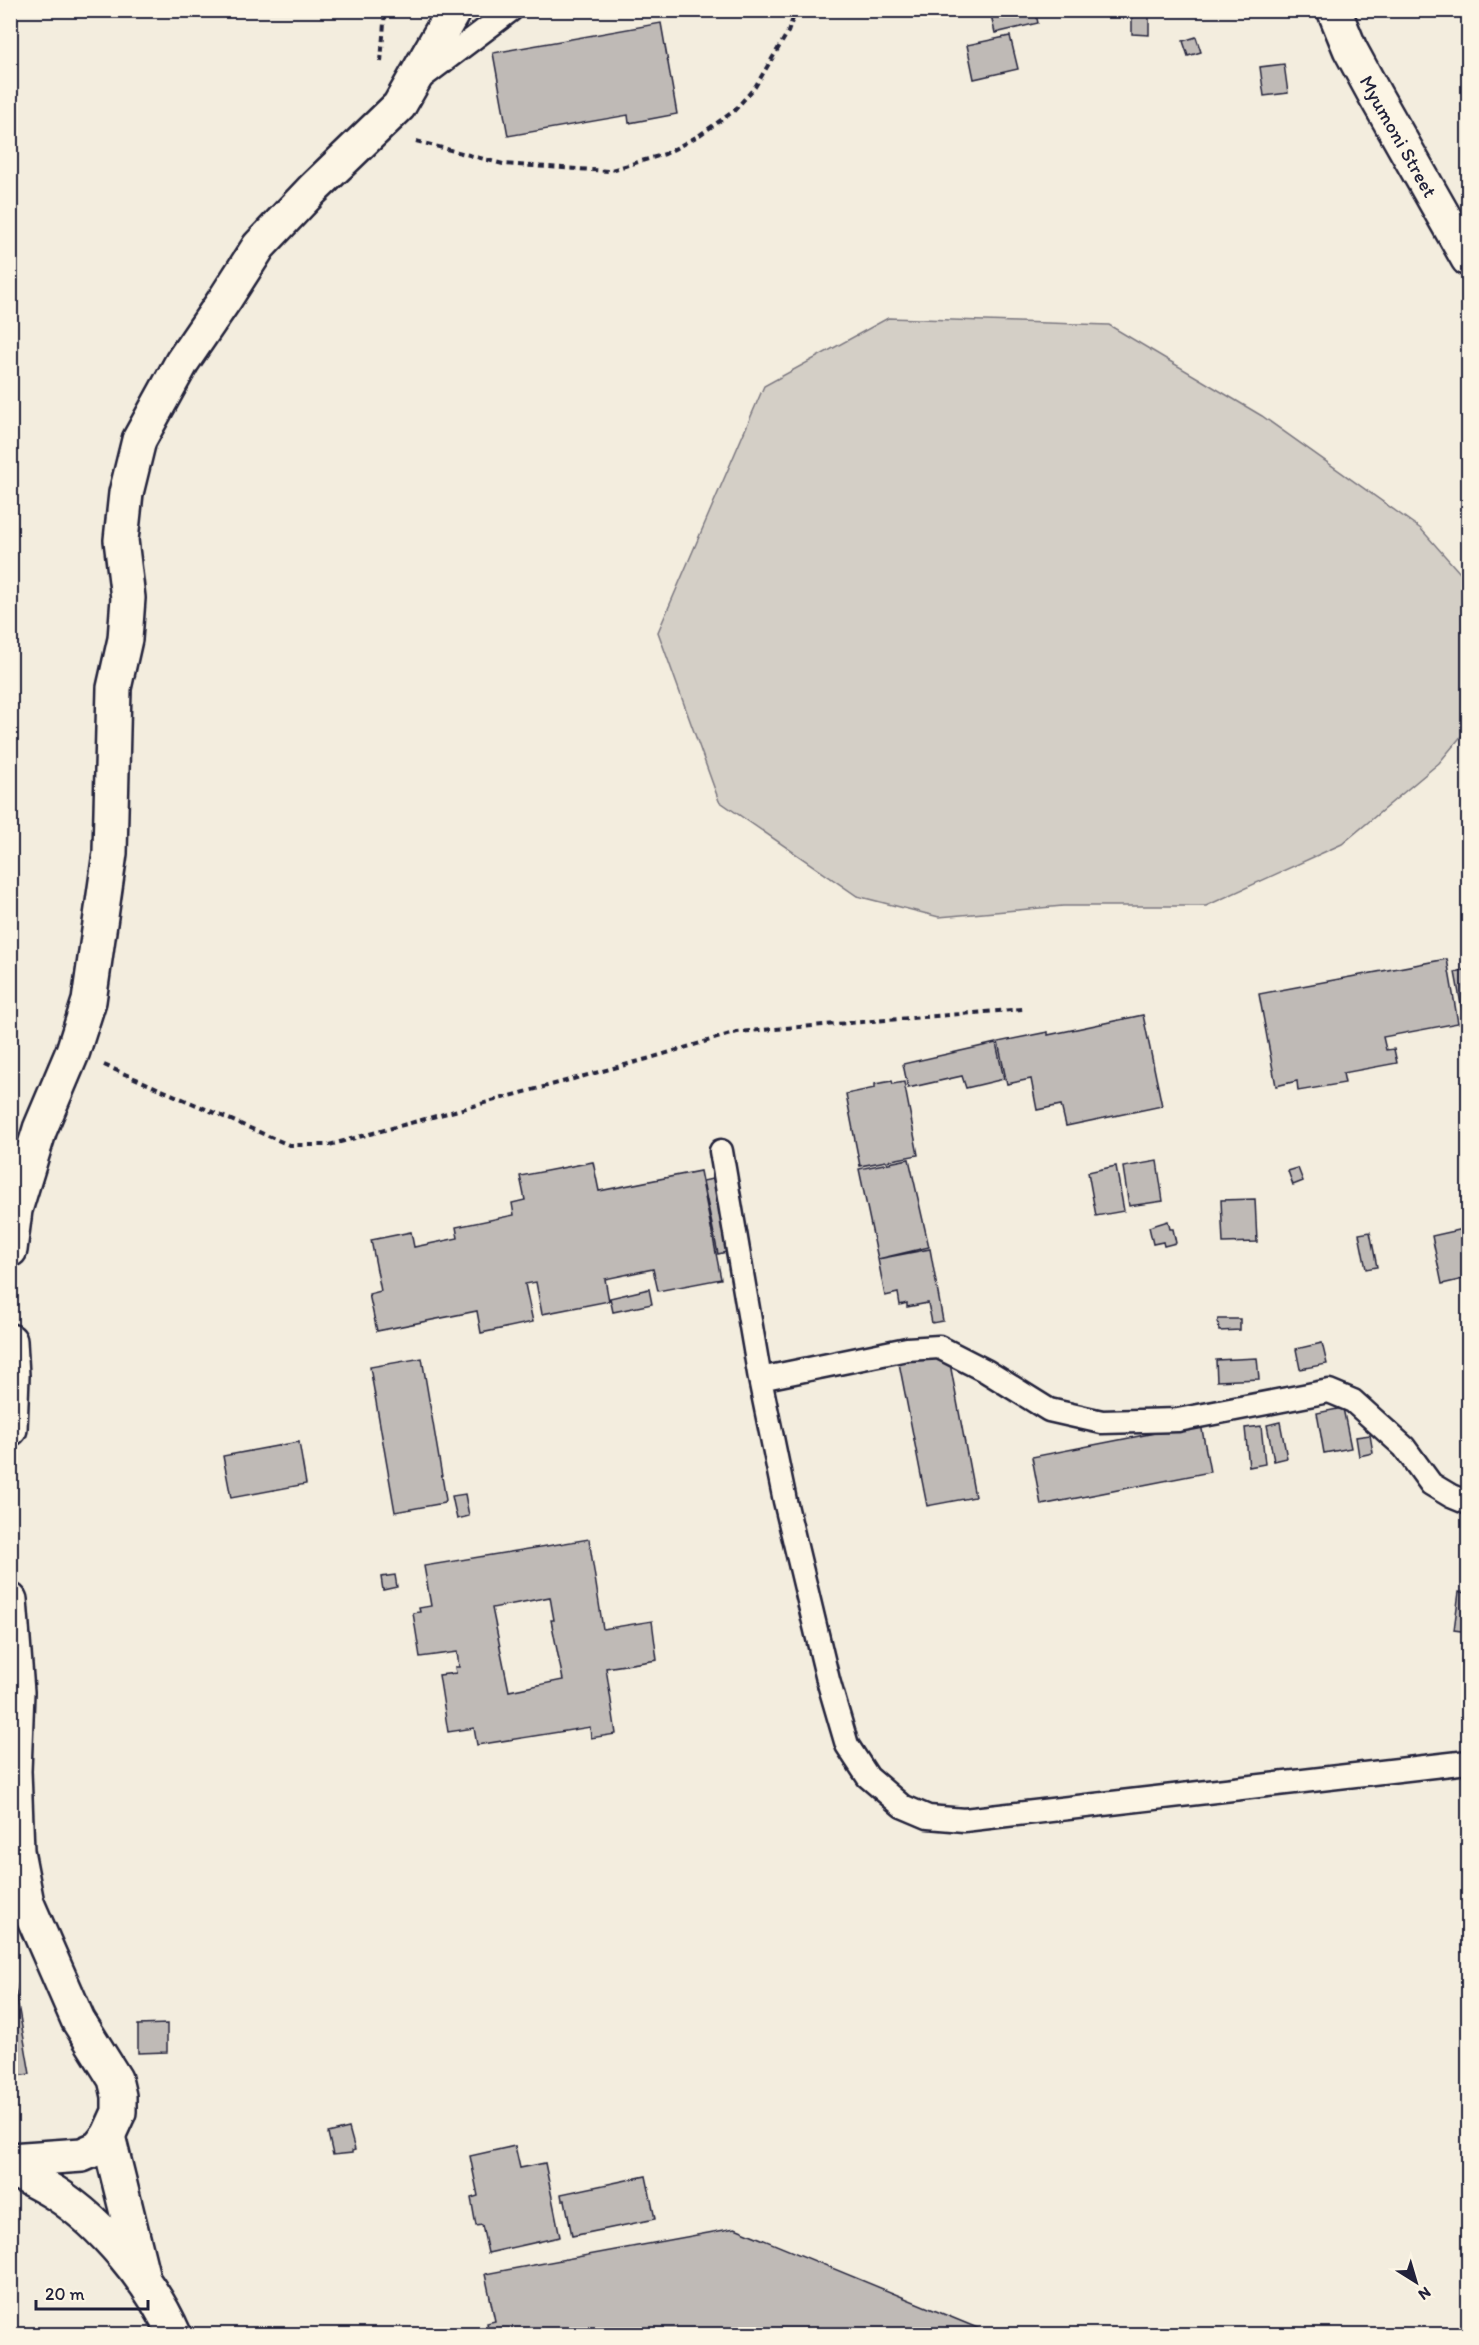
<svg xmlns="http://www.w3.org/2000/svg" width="1479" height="2345" font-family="Itim,sans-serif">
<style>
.green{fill:#d4cfc6;stroke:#7b7880;stroke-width:1.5}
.building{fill:#bfbab6;stroke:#22223b;stroke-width:1.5;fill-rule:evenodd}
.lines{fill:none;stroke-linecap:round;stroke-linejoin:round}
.service-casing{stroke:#22223b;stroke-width:27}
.minor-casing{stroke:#22223b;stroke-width:38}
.path{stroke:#22223b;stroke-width:4;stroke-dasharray:6 4.5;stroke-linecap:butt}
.service{stroke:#fcf5e5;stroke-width:22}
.minor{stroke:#fcf5e5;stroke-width:33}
.labels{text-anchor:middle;stroke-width:4.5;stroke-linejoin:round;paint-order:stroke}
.street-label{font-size:20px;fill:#22223b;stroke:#fcf5e5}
</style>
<rect width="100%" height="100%" fill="#f3edde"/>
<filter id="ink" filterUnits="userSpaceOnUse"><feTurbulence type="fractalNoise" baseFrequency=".0167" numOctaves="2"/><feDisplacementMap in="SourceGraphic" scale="12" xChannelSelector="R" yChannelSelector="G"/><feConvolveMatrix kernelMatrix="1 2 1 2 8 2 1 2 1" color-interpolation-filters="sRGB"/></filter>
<g filter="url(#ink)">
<path class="green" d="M888 318 1109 325 1262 416 1421 529 1468 582V728L1439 763 1342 844 1206 906H1063L939 917 857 896 719 801 658 632 764 386Z"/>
<path class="building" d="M990 10H1035L1038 23 995 33Z
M1132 10H1149V35L1132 34Z
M661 23 677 114 629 123 628 115 508 136 493 53Z
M1010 36 1018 69 974 79 967 45Z
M1196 37 1201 52 1188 56 1183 41Z
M1284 64 1288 93 1264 96 1260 67Z
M1447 959 1458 1023 1383 1037 1386 1050 1394 1049 1397 1063 1343 1073 1345 1083 1298 1091 1297 1081 1276 1086 1259 994Z
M1468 969V1009L1462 1010 1455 972Z
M1143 1015 1162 1106 1066 1126 1061 1105 1037 1110 1031 1079 1007 1084 998 1042 1048 1032V1035Z
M996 1043 1004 1079 966 1088 962 1076 908 1088 903 1064Z
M892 1081 893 1084 904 1082 918 1155 860 1166 846 1094 875 1088V1084Z
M909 1159 929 1247 878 1259 859 1169Z
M1157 1161 1163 1201 1129 1206 1123 1167Z
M593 1162 599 1191 700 1171 721 1279 658 1291 653 1269 605 1279 609 1301 542 1314 536 1282 525 1284 533 1322 481 1333 477 1311 377 1331 369 1294 381 1291 371 1240 411 1232 414 1247 458 1238 456 1227 514 1215 512 1203 525 1200 520 1176Z
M1116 1166 1124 1211 1096 1216 1088 1172Z
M1298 1168 1303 1181 1293 1185 1288 1171Z
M717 1178 731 1251 718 1254 703 1181Z
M1255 1199 1257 1242 1223 1243 1221 1200Z
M1168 1221 1170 1229H1173L1176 1243 1164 1246 1163 1242 1153 1244 1149 1227Z
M1468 1228V1278L1442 1284 1432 1236Z
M1370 1232 1377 1267 1366 1269 1359 1234Z
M930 1249 943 1321 932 1323 928 1303 907 1307V1303L900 1305 898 1293 885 1296 878 1259Z
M649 1289 652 1304 613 1312 610 1298Z
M1218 1319H1240V1330L1219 1331Z
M1322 1343 1327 1364 1300 1369 1296 1349Z
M948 1353 975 1497 927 1506 899 1363Z
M422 1358 446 1500 444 1503 395 1512 370 1367Z
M1257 1358 1259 1379 1217 1381 1216 1360Z
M1343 1408 1351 1448 1324 1453 1317 1413Z
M1280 1422 1287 1458 1274 1461 1267 1425Z
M1201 1424 1210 1472 1041 1505 1032 1457Z
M1261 1426 1265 1464 1249 1467 1245 1428Z
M1370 1435 1373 1453 1359 1456 1356 1437Z
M299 1442 306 1484 231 1498 223 1456Z
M465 1494 469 1516 457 1519 452 1496Z
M589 1539 603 1629 652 1621 657 1660 606 1668 616 1734 591 1738 590 1727 477 1745 474 1728 448 1732 439 1675 456 1673 455 1667H459L457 1652 420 1657 413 1613 420 1612 419 1608 431 1606 424 1566ZM550 1597 554 1620H551L563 1680 509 1691 492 1608Z
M395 1575 397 1587 383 1590 381 1577Z
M1459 1592 1468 1593V1632L1454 1630Z
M10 1958 30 2074 10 2077Z
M167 2024V2052L138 2053V2025Z
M349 2128 355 2150 352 2151V2153L333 2155 328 2133Z
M515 2146 520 2168 545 2163 560 2237 488 2253 482 2225 476 2226 471 2198 478 2196 470 2156Z
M646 2176 655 2219 572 2236 565 2200H562L561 2194Z
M735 2228 992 2334H489L487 2323 495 2321 485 2274Z"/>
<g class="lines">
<defs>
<path id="service" d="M421 78 511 10
M721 1151 760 1379 785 1501 828 1680 847 1745 868 1777 902 1806 928 1817 964 1820 1468 1762
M760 1379 907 1349 939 1347 986 1371 1049 1410 1102 1422 1178 1420 1329 1391 1353 1401 1404 1447 1431 1484 1451 1496 1468 1503"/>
<g id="minor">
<path id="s1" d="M1334 10 1350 49 1375 95 1468 259"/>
<path d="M10 1250 15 1210 40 1129 73 1051 89 1001 110 853 114 688 125 639 128 598 121 540 126 493 139 440 182 362 225 299 259 246 313 189 399 106 454 10"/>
<path d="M10 1341 12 1376 10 1429"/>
<path d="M10 1600 17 1692 14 1771 17 1851 27 1903 78 2020 115 2079 119 2096V2112L108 2136 98 2148 82 2155 10 2160"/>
<path d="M108 2136 142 2274"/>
<path d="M10 2168C25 2177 41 2184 55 2193 103 2224 152 2283 174 2334"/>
</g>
</defs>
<use href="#service" class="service-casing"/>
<use href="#minor" class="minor-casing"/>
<path class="path" d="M381 62 385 10
M416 141 503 164 608 171 665 154 698 136 734 111 755 87 788 32 796 10
M104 1065 289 1145H329L647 1059 737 1032 1023 1009"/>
<use href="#service" class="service"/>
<use href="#minor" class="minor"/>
</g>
</g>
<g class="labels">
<g class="street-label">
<text dy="7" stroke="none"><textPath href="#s1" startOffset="142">Myumoni Street</textPath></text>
</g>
</g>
<rect width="1479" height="2345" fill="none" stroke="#fcf5e5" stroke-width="36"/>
<rect x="18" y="18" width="1443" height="2309" fill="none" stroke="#22223b" stroke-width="2" filter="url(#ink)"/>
<g transform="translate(1416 2282) rotate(143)" stroke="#fcf5e5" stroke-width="4.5" paint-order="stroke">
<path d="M0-4.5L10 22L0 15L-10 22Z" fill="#22223b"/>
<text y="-9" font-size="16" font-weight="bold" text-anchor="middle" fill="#22223b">N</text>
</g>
<path d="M36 2300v9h112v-9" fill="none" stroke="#22223b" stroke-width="3"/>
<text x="45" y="2300" font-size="18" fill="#22223b" stroke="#fcf5e5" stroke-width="4.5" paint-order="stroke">20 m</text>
</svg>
